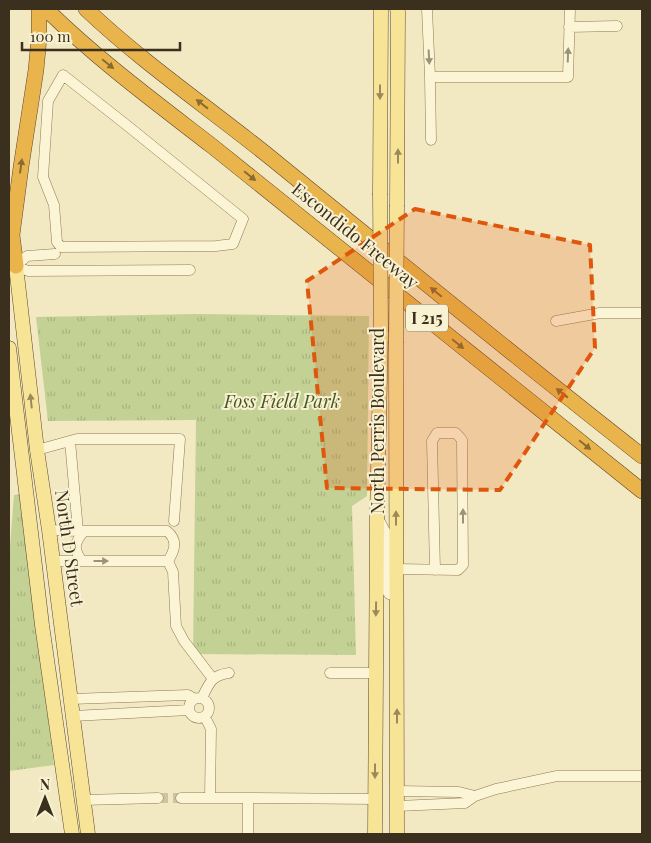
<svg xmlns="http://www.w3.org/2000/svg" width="651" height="843" font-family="'Playfair Display',serif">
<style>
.grass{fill:url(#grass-tufts)}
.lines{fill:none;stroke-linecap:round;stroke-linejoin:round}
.minor-tunnel{stroke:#cdc3a0;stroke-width:10;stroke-dasharray:10 5;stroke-linecap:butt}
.minor-casing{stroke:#8d7a57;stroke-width:11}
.major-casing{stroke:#5a462c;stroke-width:15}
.highway-casing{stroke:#5a462c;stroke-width:16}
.minor{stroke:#fbf4d5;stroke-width:10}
.major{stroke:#f8e496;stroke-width:14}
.highway{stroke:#e8b44b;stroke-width:15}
.major-bridge-casing{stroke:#5a462c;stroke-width:15;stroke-linecap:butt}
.major-bridge{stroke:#f8e496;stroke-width:14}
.oneway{fill:#9b9279}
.oneway2{fill:#896b32}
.oneway3{fill:#9a8a5a}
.marked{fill:#df570d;fill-opacity:0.2;stroke:#df570d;stroke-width:4;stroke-dasharray:10 6;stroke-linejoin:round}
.labels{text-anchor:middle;stroke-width:4;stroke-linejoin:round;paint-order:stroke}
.shield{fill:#f8f1d2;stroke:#746953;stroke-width:1}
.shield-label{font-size:16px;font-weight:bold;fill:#3b2f1d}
.street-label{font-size:18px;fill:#3b2f1d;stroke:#f8f1d2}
.park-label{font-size:18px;font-style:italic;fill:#455a21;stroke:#f8f1d2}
</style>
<defs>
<pattern id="grass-tufts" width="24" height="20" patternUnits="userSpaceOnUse" patternTransform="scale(1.25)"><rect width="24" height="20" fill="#c3d194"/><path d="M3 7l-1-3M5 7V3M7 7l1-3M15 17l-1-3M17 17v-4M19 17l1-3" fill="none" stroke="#a8b47f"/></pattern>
</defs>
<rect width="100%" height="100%" fill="#f2e8c1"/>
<path class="grass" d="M197 314 369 316 367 496 352 506 356 655 193 654 196 420 48 421 36 317Z
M21 494 54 765 9 771V559L14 495Z"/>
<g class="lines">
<path class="minor-tunnel" d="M158 798H181"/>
<defs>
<path id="minor" d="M427 9 430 77H568L570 9
M569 27 617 26
M63 75 124 123 243 219 233 244 216 246 61 247 57 242 54 205 43 177 48 101Z
M430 77 431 140
M55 254 27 256 16 266 28 271 190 270
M556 321 600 313H642
M70 441 78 531
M37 450 77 439H180L174 521
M378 518 386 533 387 591 389 594 397 595
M49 530 78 531H167C178 540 175 550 168 561H52
M82 561C73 549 74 543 84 531
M168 561 173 572 176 626 184 641 213 679
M396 569 458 570 463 565 462 440 456 433H437L432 441 435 570
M330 673H376
M189 708a10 10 0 1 1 20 0a10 10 0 1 1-20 0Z
M202 698C209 683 212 675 229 673
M71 699 188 695 195 699
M73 716 189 710
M205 717 211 729 210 798
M398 791 459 792 475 796 465 803 398 806
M475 796 496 789 557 776H642
M181 798H248
M83 800 158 798
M248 834V798L375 799"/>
<path id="major" d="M397 9 398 12 397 205
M380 193 381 9
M9 267 16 266 37 450 49 530 88 834
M396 343 397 834
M9 348 42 625 72 834
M375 834 377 517 381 332"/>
<path id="highway" d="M46 9C97 59 155 102 212 146L642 491
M86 9C143 63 209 108 271 158 394 258 517 358 642 456
M16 266 12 235 21 167 36 70 39 38V9"/>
</defs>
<use href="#minor" class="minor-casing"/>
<use href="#major" class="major-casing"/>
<use href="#highway" class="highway-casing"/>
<use href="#minor" class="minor"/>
<use href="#major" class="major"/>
<use href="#highway" class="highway"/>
<defs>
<path id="major-bridge" d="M380 193 381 332
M396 343 397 205"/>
</defs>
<use href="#major-bridge" class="major-bridge-casing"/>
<use href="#major-bridge" class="major-bridge"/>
</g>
<defs><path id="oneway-solid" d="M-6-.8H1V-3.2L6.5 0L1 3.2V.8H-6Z" transform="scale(1.25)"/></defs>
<g class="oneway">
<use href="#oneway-solid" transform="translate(568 55) rotate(-88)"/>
<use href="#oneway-solid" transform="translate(429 57) rotate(87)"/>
<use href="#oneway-solid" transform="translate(463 516) rotate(-90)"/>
<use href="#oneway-solid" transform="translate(101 561)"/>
</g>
<g class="oneway2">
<use href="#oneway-solid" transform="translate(108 64) rotate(39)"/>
<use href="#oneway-solid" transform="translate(202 104) rotate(-142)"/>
<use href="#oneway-solid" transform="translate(21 166) rotate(-82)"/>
<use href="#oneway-solid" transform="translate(250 176) rotate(39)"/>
<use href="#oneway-solid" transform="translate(436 292) rotate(-141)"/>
<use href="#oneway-solid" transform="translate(458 344) rotate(39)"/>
<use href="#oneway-solid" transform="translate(562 393) rotate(-142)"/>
<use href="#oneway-solid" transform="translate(585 445) rotate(39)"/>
</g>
<g class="oneway3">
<use href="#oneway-solid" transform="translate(380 92) rotate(90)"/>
<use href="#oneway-solid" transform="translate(398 156) rotate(-90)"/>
<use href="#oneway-solid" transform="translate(31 401) rotate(-96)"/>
<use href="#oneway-solid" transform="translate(396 518) rotate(-90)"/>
<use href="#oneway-solid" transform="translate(376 609) rotate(91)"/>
<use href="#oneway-solid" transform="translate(397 716) rotate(-90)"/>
<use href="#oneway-solid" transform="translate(375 771) rotate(90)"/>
</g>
<path class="marked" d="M415 209 590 245 595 348 500 490 327 488 307 281Z"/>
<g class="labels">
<rect class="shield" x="406" y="304.5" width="42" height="27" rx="4"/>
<g class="shield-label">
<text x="427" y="324">I 215</text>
</g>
<g class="street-label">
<text transform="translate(355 236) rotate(39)" y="6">Escondido Freeway</text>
<text transform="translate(378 421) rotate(-90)" y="6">North Perris Boulevard</text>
<text transform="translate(69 548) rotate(82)" y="6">North D Street</text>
</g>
<g class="park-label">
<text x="282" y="408">Foss Field Park</text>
</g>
</g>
<rect width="651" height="843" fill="none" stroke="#3b2f1d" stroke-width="20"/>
<g transform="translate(45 798)" stroke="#f8f1d2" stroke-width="4" paint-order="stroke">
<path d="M0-4L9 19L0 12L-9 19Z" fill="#3b2f1d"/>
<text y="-8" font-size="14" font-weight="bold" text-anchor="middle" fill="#3b2f1d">N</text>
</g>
<path d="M22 42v8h158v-8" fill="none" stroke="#3b2f1d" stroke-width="2.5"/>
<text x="30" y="42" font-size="15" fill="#3b2f1d" stroke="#f8f1d2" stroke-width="4" paint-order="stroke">100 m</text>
</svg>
